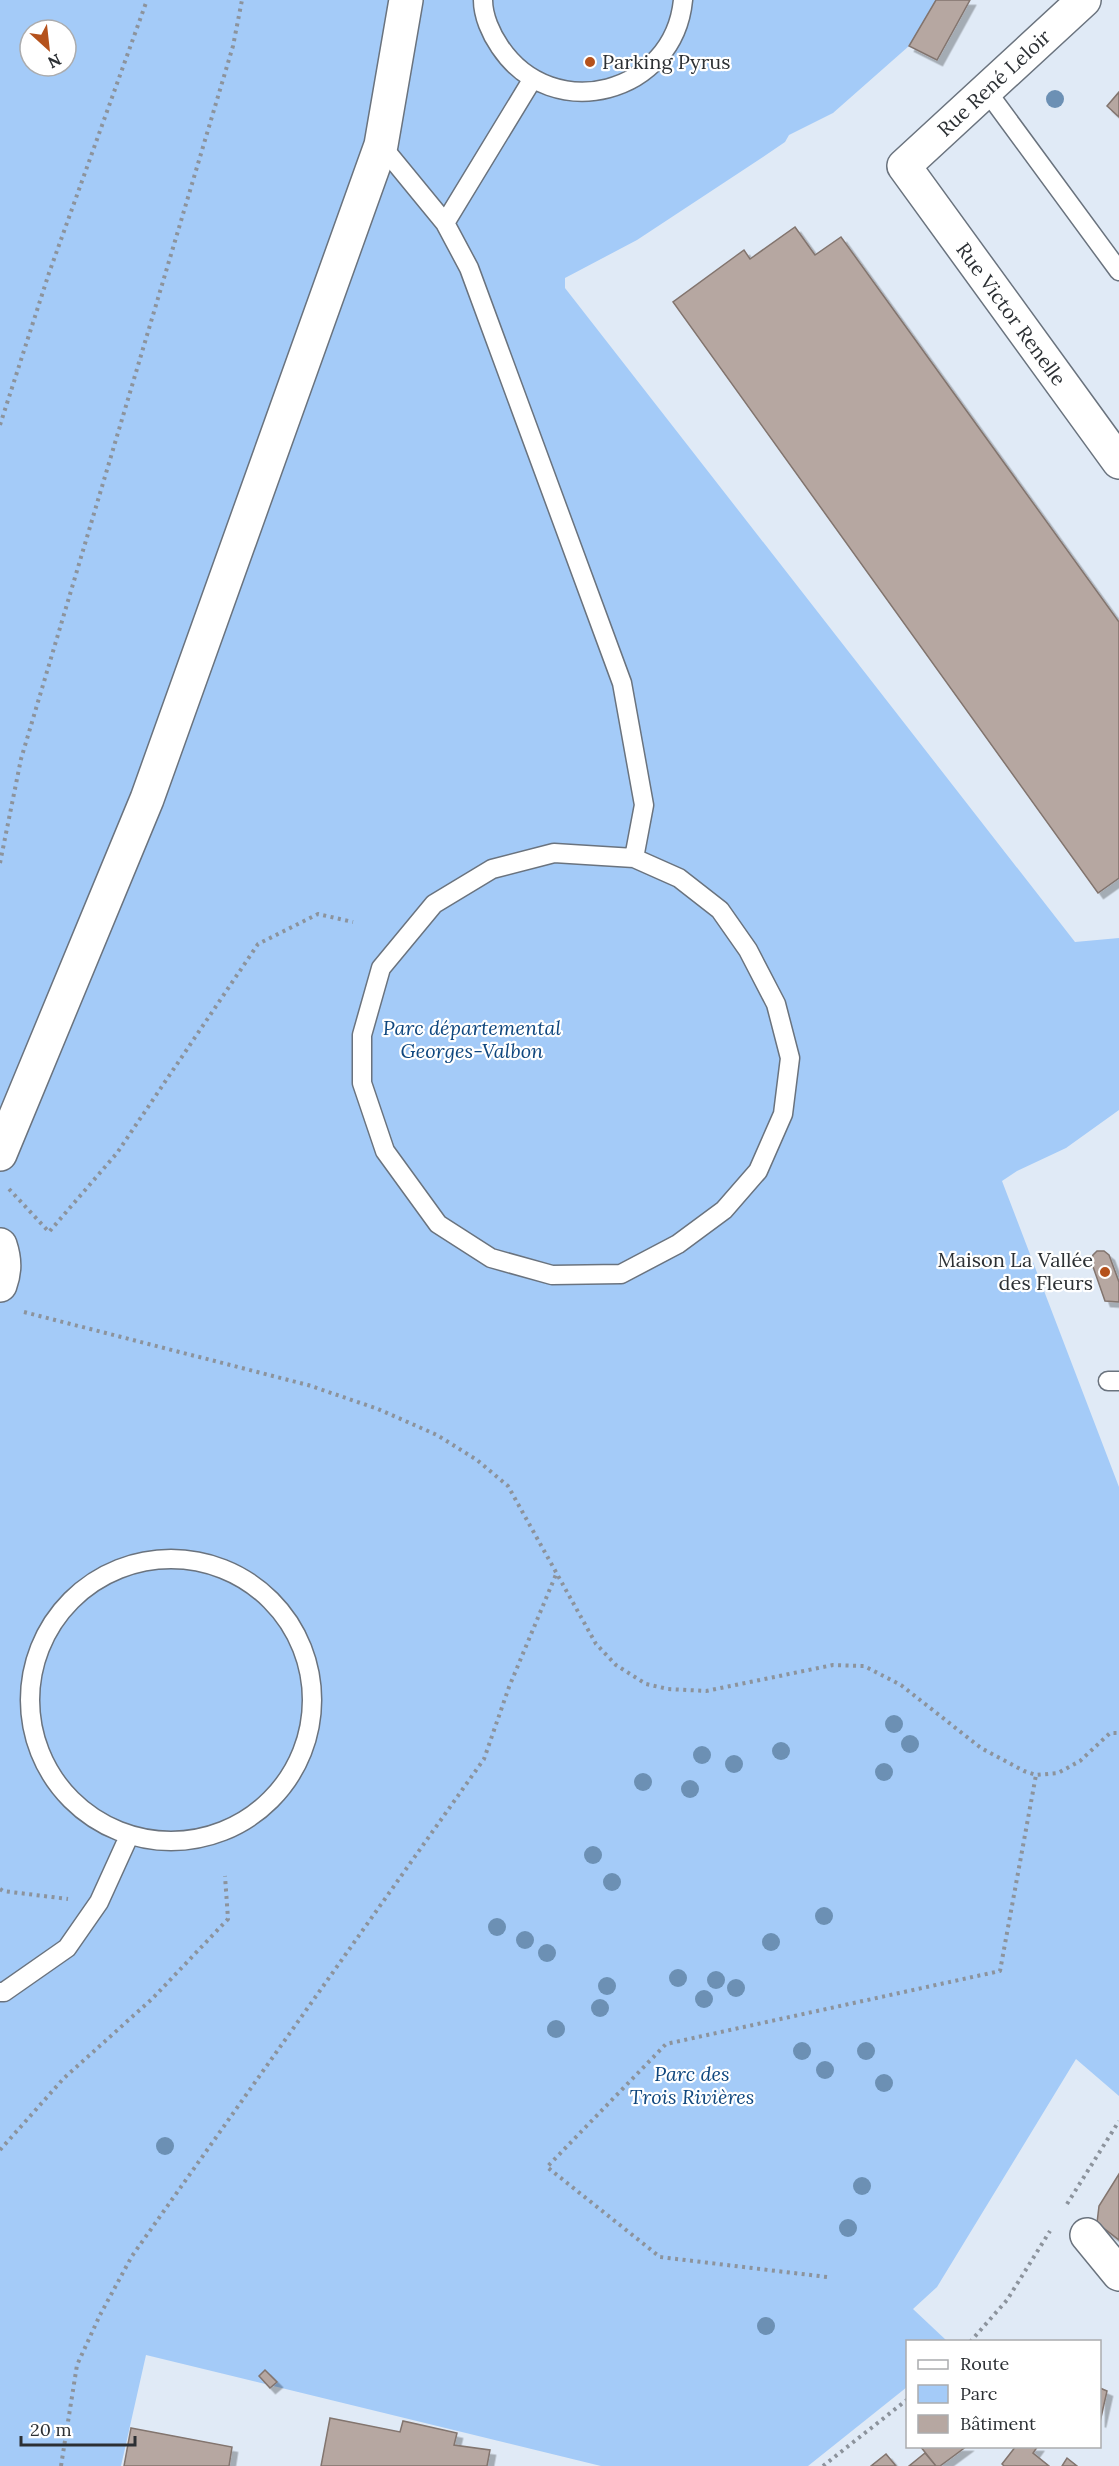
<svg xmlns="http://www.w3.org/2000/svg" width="1119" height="2466" font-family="Lora,serif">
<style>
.green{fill:#a4cbf8;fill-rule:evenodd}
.building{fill:#b6a7a1;stroke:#82746e;stroke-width:1.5;filter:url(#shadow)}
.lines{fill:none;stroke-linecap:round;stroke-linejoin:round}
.lane-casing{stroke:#6a737e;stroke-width:21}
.street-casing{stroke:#6a737e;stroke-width:36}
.path{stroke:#8c939c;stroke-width:4;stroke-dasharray:3 4.5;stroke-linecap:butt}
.lane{stroke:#fff;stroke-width:18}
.street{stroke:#fff;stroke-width:33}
.tree{fill:#6c90b4}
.poi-dot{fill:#b5521c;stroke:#fff;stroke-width:2}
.labels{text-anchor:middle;stroke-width:4.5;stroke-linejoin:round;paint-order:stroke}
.poi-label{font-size:20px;fill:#2c3034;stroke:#fff;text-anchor:start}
.street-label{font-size:20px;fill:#2c3034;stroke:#fff}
.park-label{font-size:20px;font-style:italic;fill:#0e467e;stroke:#fff}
</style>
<defs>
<filter id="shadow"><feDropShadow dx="5.5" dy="5.5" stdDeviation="0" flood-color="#0004"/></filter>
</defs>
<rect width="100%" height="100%" fill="#e0eaf6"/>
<path class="green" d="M0 0H936L909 46 833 113 789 135 785 142 763 157 637 240 565 278V288L1075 942 1119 938V1110L1066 1148 1017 1171 1002 1181 1119 1487V2096L1076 2059 937 2287 913 2309 947 2341 908 2342 907 2387 808 2466H601L146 2355 121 2466H0ZM30 30H66V66H30Z"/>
<path class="building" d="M936 0H970L937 60 909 46Z
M1119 92V117L1107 106Z
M795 227 815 255 841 237 1119 622V878L1098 893 673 302 744 250 750 259Z
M1097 1251H1104L1109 1255 1119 1282V1302L1105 1301 1091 1261 1093 1255Z
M1119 2174V2240L1097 2223 1099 2206Z
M265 2370 277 2382 270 2388 259 2376Z
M1100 2388 1107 2391 1100 2422Z
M330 2418 400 2432 403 2421 457 2433 454 2445 490 2450 487 2466H321Z
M131 2428 232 2447 229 2466H124Z
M920 2446H967L940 2466H936Z
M1016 2446H1038L1033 2453 1049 2466H1004L1002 2464Z
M925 2453 936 2466H909Z
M886 2454 896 2466H871Z
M1067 2458 1077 2466H1062Z"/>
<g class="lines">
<defs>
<path id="lane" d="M483 0C483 16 491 34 500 47 553 126 674 94 683 0
M986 90 1119 271
M381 145 445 223 469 268 622 683 644 805 634 858 554 853 492 869 434 904 381 968 362 1035V1083L385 1151 438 1224 491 1258 552 1275 621 1274 678 1244 724 1210 758 1171 783 1114 790 1058 776 1004 748 950 720 910 679 878 634 858
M445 223 532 80
M1108 1381H1119
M30 1700a141 141 0 1 1 282 0a141 141 0 1 1-282 0Z
M0 1992H4L67 1948 99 1902 129 1836"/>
<path id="street" d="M1084 0 904 166 1119 462
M0 1154 147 799 381 145 406 0
M0 1245C5 1260 5 1271 0 1285
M1087 2235 1119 2274"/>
</defs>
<use href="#lane" class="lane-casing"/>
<use href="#street" class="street-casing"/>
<path class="path" d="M0 425 49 273 147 0
M0 863 21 759 233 46 242 0
M9 1189 49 1232 117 1153 258 944 318 914 353 922
M24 1312 308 1385 378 1409 437 1435 477 1460 508 1486 596 1644 616 1665 646 1684 668 1689 706 1691 833 1665 864 1666 901 1685 981 1748 1024 1771 1036 1775 1058 1773 1080 1761 1110 1733H1119
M0 1889 3 1891 68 1899
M0 2150 64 2078 152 1999 228 1919 225 1876
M1067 2204 1119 2121
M827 2277 660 2257 547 2167 666 2044 1000 1971 1036 1775
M970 2342 1007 2300 1050 2231
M61 2466 77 2365 100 2315 132 2256 484 1759 509 1687 557 1572
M823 2466 908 2399"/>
<use href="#lane" class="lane"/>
<use href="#street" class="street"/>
</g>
<g class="tree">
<circle cx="1055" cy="99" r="9"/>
<circle cx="894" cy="1724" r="9"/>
<circle cx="910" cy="1744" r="9"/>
<circle cx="781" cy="1751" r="9"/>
<circle cx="702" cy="1755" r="9"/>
<circle cx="734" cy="1764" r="9"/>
<circle cx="884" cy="1772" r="9"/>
<circle cx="643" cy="1782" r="9"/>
<circle cx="690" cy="1789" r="9"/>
<circle cx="593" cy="1855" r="9"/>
<circle cx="612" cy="1882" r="9"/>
<circle cx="824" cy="1916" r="9"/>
<circle cx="497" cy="1927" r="9"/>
<circle cx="525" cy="1940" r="9"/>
<circle cx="771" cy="1942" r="9"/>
<circle cx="547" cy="1953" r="9"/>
<circle cx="678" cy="1978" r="9"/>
<circle cx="716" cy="1980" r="9"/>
<circle cx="607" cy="1986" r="9"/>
<circle cx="736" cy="1988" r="9"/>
<circle cx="704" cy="1999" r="9"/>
<circle cx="600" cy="2008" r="9"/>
<circle cx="556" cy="2029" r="9"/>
<circle cx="802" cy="2051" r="9"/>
<circle cx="866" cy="2051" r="9"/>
<circle cx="825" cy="2070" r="9"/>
<circle cx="884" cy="2083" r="9"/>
<circle cx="165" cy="2146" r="9"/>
<circle cx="862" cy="2186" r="9"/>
<circle cx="848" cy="2228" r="9"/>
<circle cx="766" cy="2326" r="9"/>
</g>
<g class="poi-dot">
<circle cx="590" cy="62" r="6"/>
<circle cx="1105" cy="1272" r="6"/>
</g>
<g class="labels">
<g class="poi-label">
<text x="602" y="69">Parking Pyrus</text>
<text x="1093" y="1267" text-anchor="end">Maison La Vallée<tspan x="1093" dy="23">des Fleurs</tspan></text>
</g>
<g class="street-label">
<text transform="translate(994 83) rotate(-43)" y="7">Rue René Leloir</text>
<text transform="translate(1011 314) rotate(54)" y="7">Rue Victor Renelle</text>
</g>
<g class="park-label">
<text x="472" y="1035">Parc départemental<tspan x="472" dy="23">Georges-Valbon</tspan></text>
<text x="692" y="2081">Parc des<tspan x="692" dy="23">Trois Rivières</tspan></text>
</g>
</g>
<rect x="906" y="2340" width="195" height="108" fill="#ffffff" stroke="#abacae" stroke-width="1.5"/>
<rect x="918" y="2360" width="30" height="9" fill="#ffffff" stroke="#abacae" stroke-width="1.5"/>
<text x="960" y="2370" font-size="18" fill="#2c3034">Route</text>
<rect x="918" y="2385" width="30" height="18" fill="#a4cbf8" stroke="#abacae" stroke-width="1.5"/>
<text x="960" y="2400" font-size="18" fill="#2c3034">Parc</text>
<rect x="918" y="2415" width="30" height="18" fill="#b6a7a1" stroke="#abacae" stroke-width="1.5"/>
<text x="960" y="2430" font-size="18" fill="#2c3034">Bâtiment</text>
<g transform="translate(48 48) rotate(153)"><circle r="28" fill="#ffffff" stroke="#abacae" stroke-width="1.5"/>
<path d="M0-4.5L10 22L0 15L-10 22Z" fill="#b5521c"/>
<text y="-9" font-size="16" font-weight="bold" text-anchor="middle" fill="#2c3034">N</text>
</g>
<path d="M21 2436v9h114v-9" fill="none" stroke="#2c3034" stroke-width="3"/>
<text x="30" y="2436" font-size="18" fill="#2c3034" stroke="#ffffff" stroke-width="4.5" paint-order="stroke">20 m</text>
</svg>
